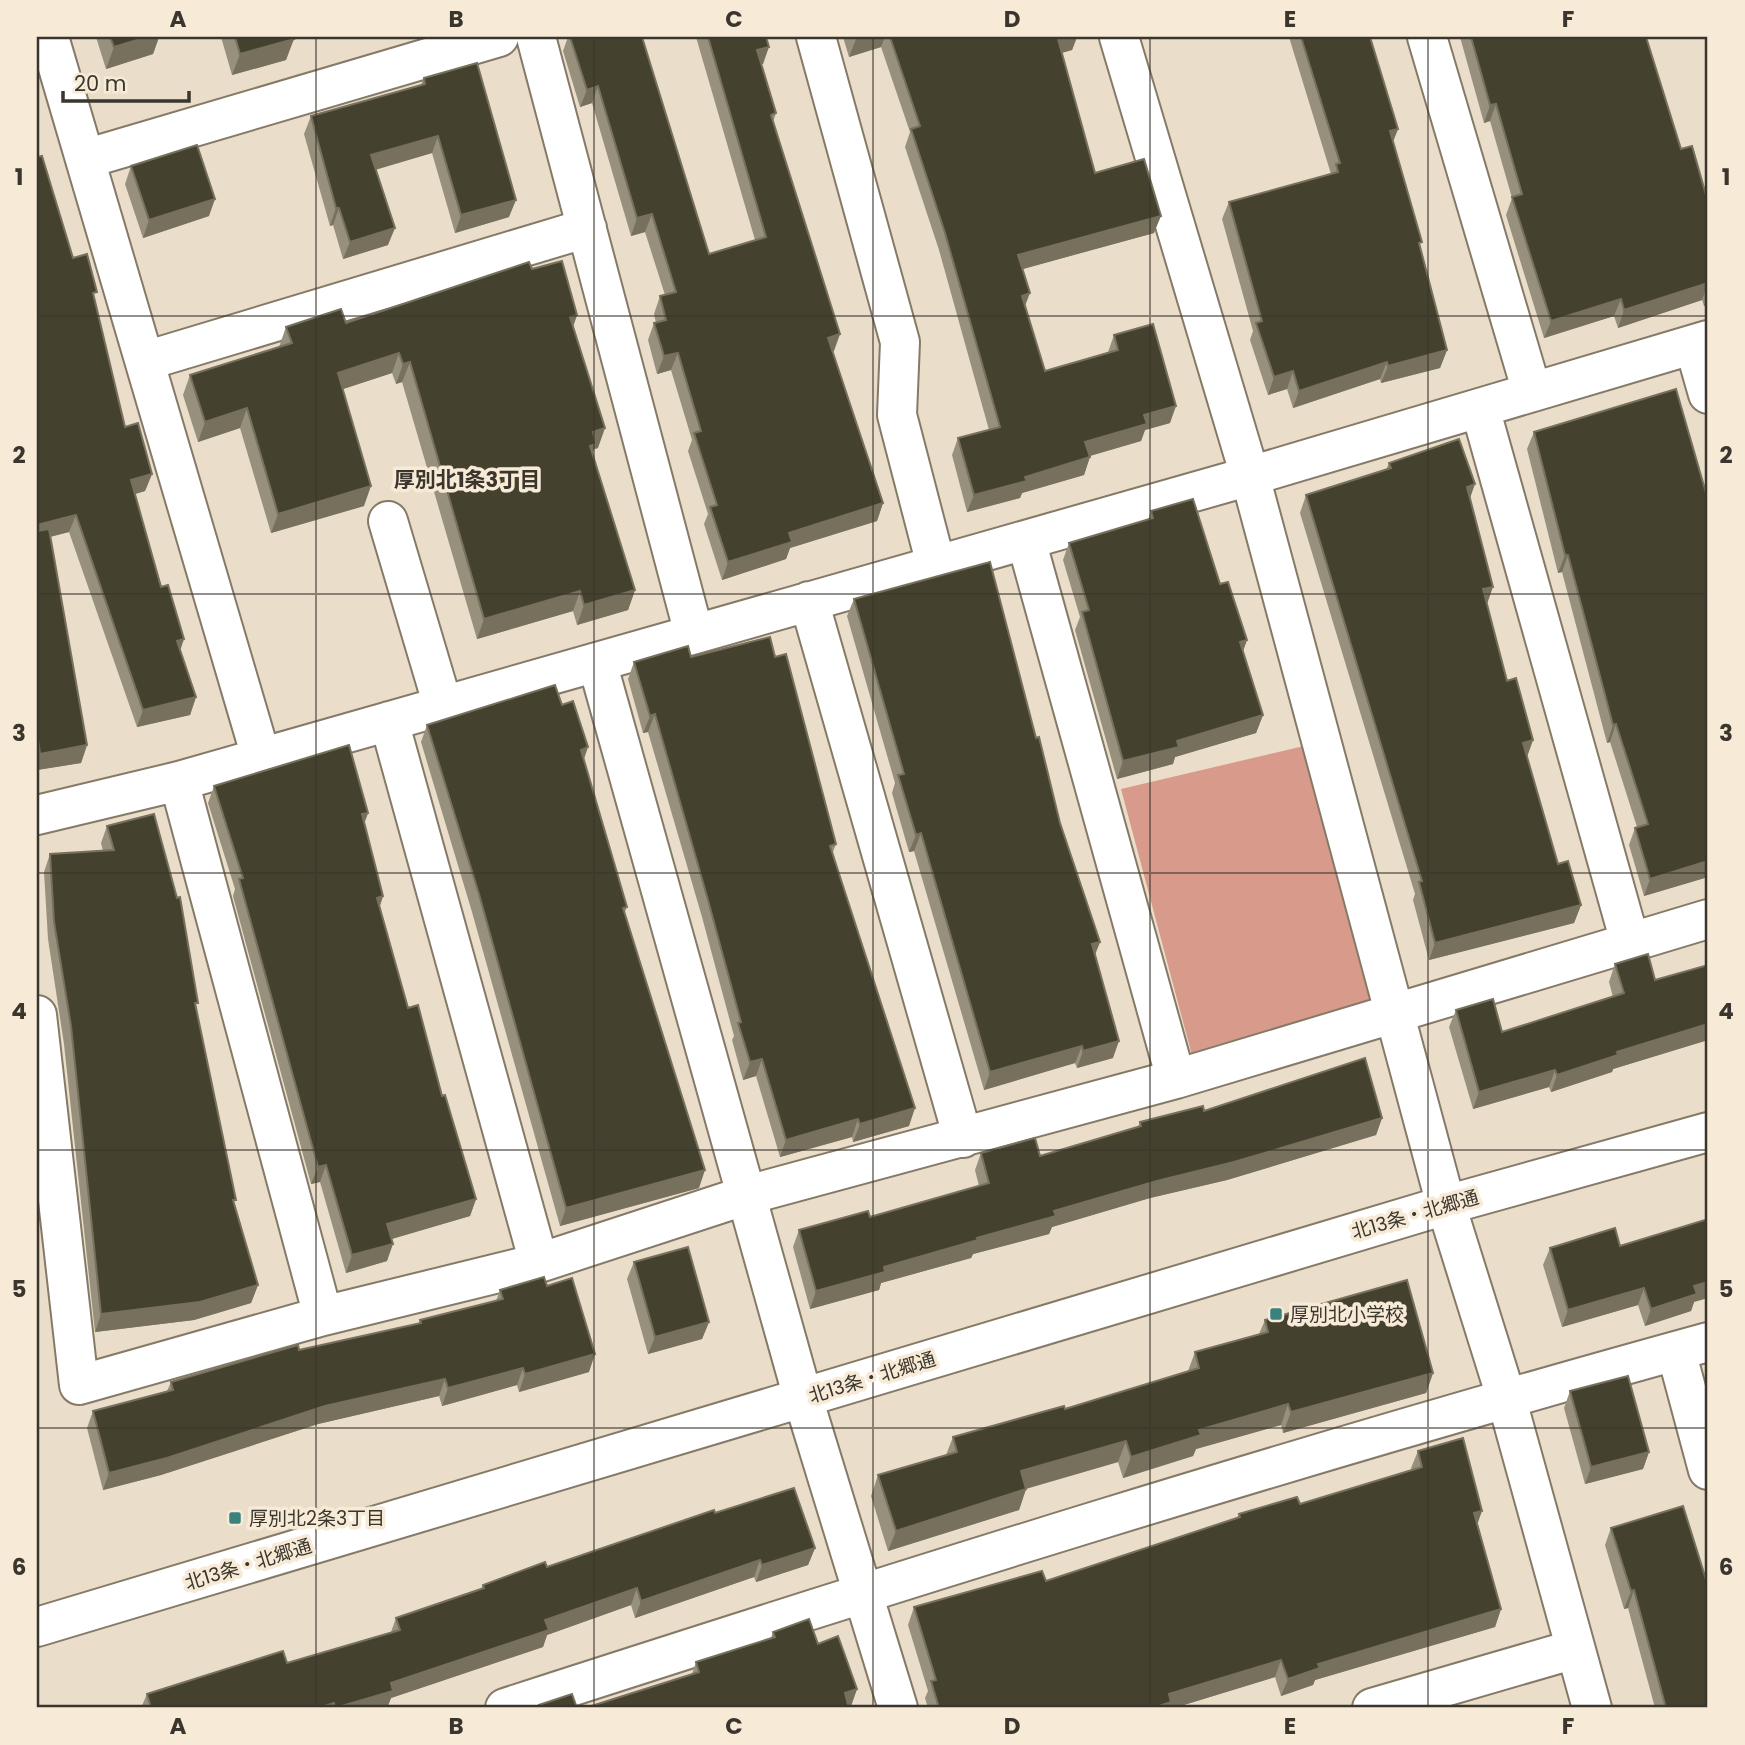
<svg xmlns="http://www.w3.org/2000/svg" width="1745" height="1745" font-family="Poppins,'Noto Sans JP',sans-serif">
<style>
.park{fill:#d89b8b}
.lines{fill:none;stroke-linecap:round;stroke-linejoin:round}
.minor-casing{stroke:#857a67;stroke-width:42}
.major-casing{stroke:#857a67;stroke-width:42}
.minor{stroke:#fff;stroke-width:38}
.major{stroke:#fff;stroke-width:38}
.wall{fill:#97907c}
.shaded-wall{fill:#76705d}
.building{fill:#44422f;stroke:#76705d;stroke-width:2}
.grid{fill:none;stroke:#3a352d;stroke-width:2;stroke-opacity:0.55}
.poi-dot{fill:#3a827e;stroke:#f7ead6;stroke-width:2.5}
.labels{text-anchor:middle;stroke-width:7;stroke-linejoin:round;paint-order:stroke}
.street-label{font-size:19px;fill:#3a352d;stroke:#f7ead6}
.poi-label{font-size:19px;fill:#3a352d;stroke:#f7ead6;text-anchor:start}
.neighbourhood-label{font-size:21px;font-weight:bold;fill:#3a352d;stroke:#f7ead6}
.neatline{fill:none;stroke:#3a352d;stroke-width:2.5}
.grid-label{font-size:23px;text-anchor:middle;font-weight:bold;fill:#3a352d}
</style>
<rect width="100%" height="100%" fill="#eaddc9"/>
<path class="park" d="M1304 746 1373 1005 1193 1059 1121 789Z"/>
<g class="lines">
<defs>
<path id="minor" d="M49 37 261 757
M536 37 694 634
M816 37 900 342 897 415 936 565
M1119 37 1250 476 1446 1205 1506 1397 1592 1708
M1427 37 1532 392
M85 159 499 37
M1694 345 1708 394
M145 361 587 228
M1480 408 1630 942
M388 521 443 706
M1026 540 1176 1079
M809 601 963 1138
M597 662 803 1398 898 1708
M389 721 539 1263
M179 781 323 1316
M37 815 179 781 1250 476 1708 340
M37 1015 79 1385 323 1316 539 1263 747 1195 1176 1079 1708 919
M1676 1351 1708 1470
M505 1708C904 1579 1304 1453 1708 1342
M1372 1708 1575 1649"/>
<path id="major" d="M37 1627 1446 1205 1708 1132"/>
</defs>
<use href="#minor" class="minor-casing"/>
<use href="#major" class="major-casing"/>
<use href="#minor" class="minor"/>
<use href="#major" class="major"/>
</g>
<path class="wall" d="M96 37H159L153 54 106 69Z
M221 37H293L286 60 232 75Z
M568 37H642L709 254 755 240 696 37H766L763 64H761L776 113 773 122 834 351 833 352 883 503 877 521 790 548 786 559 722 580 704 524 708 514 688 451 692 440 671 370 657 374 648 340 654 323H656L654 314 660 296 665 295 645 232 631 236 592 103 580 107 563 51Z
M843 37H1077L1072 50 1061 53 1095 173 1154 233 1022 269 1025 306 1045 371 1108 352 1114 335 1170 423 1145 430 1141 441 1090 456 1084 475 1022 493 1020 498 967 512 952 455 958 438 989 430 939 250 905 147 910 132 881 47 849 57Z
M1289 37H1370L1398 129 1393 142 1447 350 1440 368 1381 383 1380 379 1293 408 1287 389 1268 395 1250 340 1253 331 1222 219 1229 202 1331 174Z
M1460 37H1646L1681 149 1708 202V304L1704 306 1702 300 1618 328 1614 316 1544 338 1506 215 1512 198 1490 121 1484 123Z
M424 78 509 217 455 233 432 153 376 169 388 245 343 259 333 225 330 226 304 134 311 116 421 85Z
M37 157 73 258 94 300 125 427 152 474 145 491 135 494 180 650 196 697 190 715 137 727 69 532 50 537 87 745 81 763 37 770Z
M131 166 209 216 143 238 125 184Z
M532 269 577 315 573 327 598 448 594 449 592 454 635 590 628 610 577 625 573 611 477 639 402 382 396 384 392 373 343 389 364 506 271 533 240 428 198 442 183 395 190 375 279 347 286 327 346 323Z
M1534 432 1708 877 1644 896 1629 845 1635 828 1637 827 1610 742 1607 743 1562 572 1558 573 1527 449Z
M1389 463 1470 498 1487 604 1507 681 1533 740 1527 756 1558 864 1581 905 1574 923 1429 960 1413 900 1415 894 1300 513 1306 495 1386 470Z
M1151 511 1220 584 1247 640 1243 650 1263 715 1256 733 1175 757 1173 764 1117 779 1075 630 1080 617 1063 560 1069 543 1148 520Z
M854 599 1036 738 1060 823 1100 942 1095 955 1113 1058 1077 1068 1075 1063 984 1090 914 851 909 852 892 793 895 783 847 616Z
M691 657H775L836 844 833 852 909 1126 853 1142 852 1137 780 1157 756 1076 743 1080 732 1040 734 1036 702 917 648 732 643 733 628 679 634 662Z
M562 705 584 760 627 907 624 914 699 1188 560 1226 472 912 421 742 427 725Z
M214 786 368 813 364 823 383 896 380 906 408 1008 442 1096 476 1199 470 1216 392 1239 387 1261 346 1273 320 1182 311 1184 233 896 235 889 208 803Z
M107 826 196 1007 234 1204 258 1285 251 1303 194 1320 95 1332 64 1044 48 939 44 872 50 854 103 851 101 843Z
M1615 964 1655 980 1708 965V1040L1613 1069 1612 1072 1551 1092 1549 1087 1473 1109 1449 1027 1456 1010 1502 1032 1613 997 1609 982Z
M1204 1111 1382 1118 1376 1135 1227 1180 1150 1198 1052 1227 1049 1234 973 1254 971 1258 881 1283 879 1290 810 1309 793 1247 799 1230 870 1217 979 1186 975 1170 981 1153 1040 1156 1138 1127 1140 1122Z
M1620 1246 1694 1302 1691 1311 1645 1326 1638 1305 1562 1327 1543 1265 1550 1248Z
M634 1262 709 1322 702 1339 648 1354 627 1279Z
M547 1286 589 1372 519 1392 517 1385 442 1406 439 1396 318 1424 161 1475 103 1490 87 1428 93 1411 167 1391 171 1382 299 1350 419 1323 420 1320 496 1301 500 1290Z
M1265 1320 1433 1373 1426 1393 1283 1433 1281 1425 1196 1449 1193 1456 1123 1478 1118 1462 1026 1489 1019 1510 888 1551 871 1496 878 1475 946 1455 953 1437 1065 1409 1188 1371 1195 1352 1259 1334Z
M1570 1391 1649 1452 1643 1469 1585 1484 1564 1408Z
M1418 1451 1478 1525 1501 1609 1495 1627 1315 1680 1313 1685 1281 1696 1275 1677 1174 1708H928L925 1698 928 1691 908 1625 914 1607 1046 1581 1237 1518 1239 1514 1300 1504 1412 1470 1411 1468Z
M715 1513 815 1548 808 1565 756 1582 754 1577 635 1618 631 1605 547 1635 543 1647 391 1698 387 1708H141L147 1694 287 1663 391 1632 396 1618 481 1589 483 1585 547 1567Z
M1611 1528 1708 1708H1655L1628 1608 1624 1609 1605 1545Z
M773 1632 818 1644 857 1689 851 1706 849 1707 692 1674 696 1662 771 1638Z"/>
<path class="shaded-wall" d="M147 37H159L153 54 106 69 114 47Z
M863 37H885L881 47 849 57 856 39Z
M1065 37H1077L1072 50 1051 56 1058 39Z
M294 39 286 60 232 75 240 54Z
M769 47 763 64 751 68 757 50Z
M598 86 592 103 580 107 587 90Z
M1496 104 1490 121 1484 123 1490 105Z
M1398 129 1391 146 1390 131Z
M438 136 432 153 365 173 371 155Z
M215 199 209 216 143 238 149 220Z
M516 200 509 217 455 233 461 215Z
M336 208H339L333 225 330 226Z
M652 214 645 232 631 236 637 218Z
M1161 216 1154 233 1012 272 1018 255Z
M395 228 388 245 343 259 350 242Z
M1708 283 1702 300 1618 328 1624 310Z
M1030 293 1023 311 1022 296Z
M1708 294V304L1704 306Z
M1621 299 1614 316 1544 338 1551 321Z
M577 315 570 335V317Z
M840 334 834 351 822 355 828 338Z
M1447 350 1440 368 1381 383 1388 366Z
M399 353 392 373 331 393 338 373Z
M678 353 671 370 657 374 664 356Z
M410 362 402 382 396 384 403 364Z
M1387 362 1380 379 1293 408 1299 391Z
M1293 371 1287 389 1268 395 1274 377Z
M1176 406 1170 423 1145 430 1141 441 1079 459 1085 442 1144 415Z
M247 408 240 428 198 442 205 422Z
M605 428 598 448 594 449 589 464 582 466 593 432Z
M1090 457 1084 475 1022 493 1020 498 967 512 974 495 1025 477Z
M152 474 145 491 125 497 131 480Z
M1475 484 1469 501 1467 487Z
M371 486 364 506 271 533 278 514Z
M883 503 877 521 790 548 786 559 722 580 728 562 789 533Z
M76 515 69 532 37 540V525Z
M1565 555H1568L1562 572 1558 573Z
M1493 587 1487 604 1483 589Z
M635 590 628 610 577 625 584 605Z
M580 591 573 611 477 639 484 619Z
M184 639 178 657 177 641Z
M1247 640 1241 657 1240 642Z
M196 697 190 715 137 727 143 710Z
M655 714 648 732 643 733 650 716Z
M1263 715 1256 733 1175 757 1173 764 1117 779 1123 761 1177 741Z
M1616 724 1610 742 1607 743 1613 725Z
M1533 740 1527 757 1523 743Z
M87 745 81 763 37 770V762L40 754Z
M588 747 582 765 581 750Z
M368 813 362 830V814Z
M921 833 914 851 909 852 916 835Z
M1708 861V877L1644 896 1650 879Z
M383 896 377 914V898Z
M1581 905 1574 923 1429 960 1435 943Z
M1100 942 1093 959 1092 944Z
M1708 1024V1040L1613 1069 1612 1072 1551 1092 1557 1075 1617 1052Z
M1119 1041 1113 1058 1077 1068 1083 1051Z
M1082 1046 1075 1063 984 1090 990 1072Z
M762 1059 756 1076 743 1080 750 1062Z
M1555 1070 1549 1087 1473 1109 1479 1092Z
M915 1108 909 1126 853 1142 860 1124Z
M1382 1118 1376 1135 1227 1180 1150 1198 1052 1227 1049 1234 973 1254 971 1258 881 1283 879 1290 810 1309 816 1291 884 1267 977 1238 1054 1211 1157 1181Z
M858 1119 852 1137 780 1157 786 1140Z
M326 1165 320 1182 311 1184 318 1167Z
M705 1170 699 1188 560 1226 566 1208Z
M476 1199 470 1216 381 1242 387 1224Z
M393 1244 387 1261 346 1273 352 1255Z
M1708 1282V1298L1694 1302 1691 1311 1645 1326 1651 1309 1694 1286Z
M258 1285 251 1303 194 1320 95 1332 101 1314Z
M1644 1288 1638 1305 1562 1327 1568 1310Z
M709 1322 702 1339 648 1354 655 1337Z
M595 1354 589 1372 519 1392 525 1374Z
M523 1368 517 1385 442 1406 448 1388Z
M1433 1373 1426 1393 1283 1433 1291 1412Z
M445 1379 439 1396 318 1424 161 1475 103 1490 109 1473 325 1406Z
M1288 1404 1281 1425 1196 1449 1193 1456 1123 1478 1131 1457 1199 1430Z
M1126 1441 1118 1462 1014 1492 1021 1471Z
M1649 1452 1643 1469 1585 1484 1591 1467Z
M1026 1489 1019 1510 888 1551 896 1531Z
M1482 1511 1476 1528 1474 1513Z
M815 1548 808 1565 756 1582 762 1565Z
M760 1560 754 1577 635 1618 641 1601Z
M637 1588 631 1605 547 1635 543 1647 391 1698 387 1708H335L391 1683 545 1620Z
M1634 1590 1628 1608 1624 1609 1631 1591Z
M1501 1609 1495 1627 1315 1680 1313 1685 1281 1696 1288 1679 1318 1664Z
M1281 1660 1275 1677 1174 1708H1153L1169 1694Z
M857 1689 851 1706 846 1708 845 1693Z
M334 1703 332 1708H318Z"/>
<path class="building" d="M110 37H147L114 47Z
M235 37H293L294 39 240 54Z
M570 37H642L709 254 766 237 708 37H766L769 47 757 50 776 113 771 115 840 334 828 338 883 503 789 533 792 542 728 562 710 507 717 505 694 433 701 431 678 353 664 356 654 323 666 320 660 296 676 292 652 214 637 218 598 86 587 90Z
M890 37H1065L1058 39 1095 173 1144 159 1161 216 1018 255 1030 293 1022 296 1045 371 1118 350 1114 335 1153 324 1176 406 1144 415 1147 424 1085 442 1090 457 1025 477 1027 481 974 495 958 438 1000 427 945 233 911 129 920 126Z
M1301 37H1370L1398 129 1390 131 1422 242 1419 243 1447 350 1388 366 1387 362 1299 391 1293 371 1274 377 1256 323 1262 321 1229 202 1338 172 1336 164 1340 163Z
M1471 37H1646L1681 149 1692 146 1708 202V283L1624 310 1621 299 1551 321 1512 197 1522 194 1496 104 1490 105Z
M477 63 516 200 461 215 438 136 371 155 395 228 350 242 339 208H336L311 116 425 84 424 78Z
M197 145 215 199 149 220 131 166Z
M42 156 73 258 87 254 97 292 93 293 125 427 138 423 152 474 131 480 161 587 168 585 184 639 177 641 196 697 143 710 76 515 37 525V157Z
M562 261 577 315 570 317 605 428 593 432 596 444 590 446 635 590 584 605 580 591 484 619 410 362 403 364 399 353 338 373 371 486 278 514 247 408 205 422 190 375 292 343 286 327 341 309 346 323 529 262 532 269Z
M1676 389 1708 500V861L1650 879 1635 828 1648 824 1616 724 1613 725 1568 555H1565L1534 432Z
M1459 439 1475 484 1467 487 1493 587 1483 589 1507 681 1516 678 1533 740 1523 743 1558 864 1568 861 1581 905 1435 943 1419 882 1422 881 1306 495 1391 468 1389 463Z
M1193 499 1220 584 1228 582 1247 640 1240 642 1263 715 1177 741 1179 747 1123 761 1082 612 1089 610 1069 543 1153 518 1151 511Z
M49 529 87 745 40 754 37 732V531Z
M990 562 1036 738 1039 737 1060 823 1100 942 1092 944 1119 1041 1083 1051 1082 1046 990 1072 921 833 916 835 898 775 904 774 854 599Z
M770 637 775 657 786 654 836 844 830 846 915 1108 860 1124 858 1119 786 1140 762 1059 750 1062 738 1023 741 1022 708 900 655 714 650 716 634 662 688 646 691 657Z
M555 685 562 705 573 701 588 747 581 750 627 907 623 908 705 1170 566 1208 479 894 427 725Z
M349 745 368 813 362 814 383 896 377 898 408 1008 418 1005 442 1096 445 1095 476 1199 387 1224 393 1244 352 1255 326 1165 318 1167 239 879 243 878 214 786Z
M154 814 177 898 180 897 198 1003H195L236 1200H233L258 1285 200 1302 101 1314 71 1026 54 922 50 854 114 850 107 826Z
M1648 954 1655 980 1708 965V1024L1617 1052 1618 1055 1557 1075 1555 1070 1479 1092 1456 1010 1493 999 1502 1032 1624 993 1615 964Z
M1365 1058 1382 1118 1234 1162 1157 1181 1054 1211 1056 1216 977 1238 978 1240 884 1267 885 1272 816 1291 799 1230 868 1211 870 1217 989 1183 981 1153 1035 1138 1040 1156 1141 1126 1140 1122 1203 1106 1204 1111Z
M1708 1219V1282L1694 1286 1697 1294 1651 1309 1644 1288 1568 1310 1550 1248 1615 1228 1620 1246Z
M688 1247 709 1322 655 1337 634 1262Z
M544 1277 547 1286 572 1278 595 1354 525 1374 523 1368 448 1388 445 1379 325 1406 167 1458 109 1473 93 1411 173 1390 171 1382 298 1345 299 1350 421 1323 420 1320 503 1299 500 1290Z
M1407 1280 1433 1373 1291 1412 1288 1404 1199 1430 1201 1435 1131 1457 1126 1441 1021 1471 1026 1489 896 1531 878 1475 957 1452 953 1437 1064 1406 1065 1409 1199 1368 1195 1352 1268 1332 1265 1320Z
M1628 1376 1649 1452 1591 1467 1570 1391Z
M1463 1438 1482 1511 1474 1513 1501 1609 1318 1664 1320 1668 1288 1679 1281 1660 1169 1694 1171 1702 1153 1708H939L931 1681 936 1680 914 1607 1042 1571 1046 1581 1240 1517 1239 1514 1297 1497 1300 1504 1422 1467 1418 1451Z
M794 1488 815 1548 762 1565 760 1560 641 1601 637 1588 545 1620 549 1630 391 1683 393 1691 335 1708 334 1703 318 1708H151L147 1694 283 1651 287 1663 400 1630 396 1618 484 1588 483 1585 545 1562 547 1567 714 1510 715 1513Z
M1683 1506 1708 1586V1708H1666L1634 1590 1631 1591 1611 1528Z
M809 1619 818 1644 838 1636 857 1689 845 1693 849 1708H585L699 1672 696 1662 775 1637 773 1632Z
M572 1694 577 1708H540L539 1705Z"/>
<path class="grid" d="M316 37V1708M594 37V1708M873 37V1708M1150 37V1708M1428 37V1708M37 316H1708M37 594H1708M37 873H1708M37 1150H1708M37 1428H1708"/>
<g class="poi-dot">
<rect x="1269" y="1307" width="14" height="14" rx="3.5"/>
<rect x="228" y="1511" width="14" height="14" rx="3.5"/>
</g>
<g class="labels">
<g class="street-label">
<text transform="translate(1415 1214) rotate(-16)" y="7">北13条・北郷通</text>
<text transform="translate(872 1377) rotate(-17)" y="7">北13条・北郷通</text>
<text transform="translate(248 1564) rotate(-17)" y="7">北13条・北郷通</text>
</g>
<g class="poi-label">
<text x="1290" y="1321">厚別北小学校</text>
<text x="249" y="1525">厚別北2条3丁目</text>
</g>
<g class="neighbourhood-label">
<text x="467" y="487">厚別北1条3丁目</text>
</g>
</g>
<rect width="1745" height="1745" fill="none" stroke="#f7ead6" stroke-width="77"/>
<path d="M63 91v10h126v-10" fill="none" stroke="#3a352d" stroke-width="3.5"/>
<text x="74" y="91" font-size="21" fill="#3a352d" stroke="#f7ead6" stroke-width="5" paint-order="stroke">20 m</text>
<rect x="38" y="38" width="1668" height="1668" class="neatline"/>
<g class="grid-label">
<text x="178" y="27">A</text>
<text x="456" y="27">B</text>
<text x="734" y="27">C</text>
<text x="1012" y="27">D</text>
<text x="1290" y="27">E</text>
<text x="1568" y="27">F</text>
<text x="19" y="185">1</text>
<text x="1726" y="185">1</text>
<text x="19" y="463">2</text>
<text x="1726" y="463">2</text>
<text x="19" y="741">3</text>
<text x="1726" y="741">3</text>
<text x="19" y="1019">4</text>
<text x="1726" y="1019">4</text>
<text x="19" y="1297">5</text>
<text x="1726" y="1297">5</text>
<text x="19" y="1575">6</text>
<text x="1726" y="1575">6</text>
<text x="178" y="1734">A</text>
<text x="456" y="1734">B</text>
<text x="734" y="1734">C</text>
<text x="1012" y="1734">D</text>
<text x="1290" y="1734">E</text>
<text x="1568" y="1734">F</text>
</g>
</svg>
